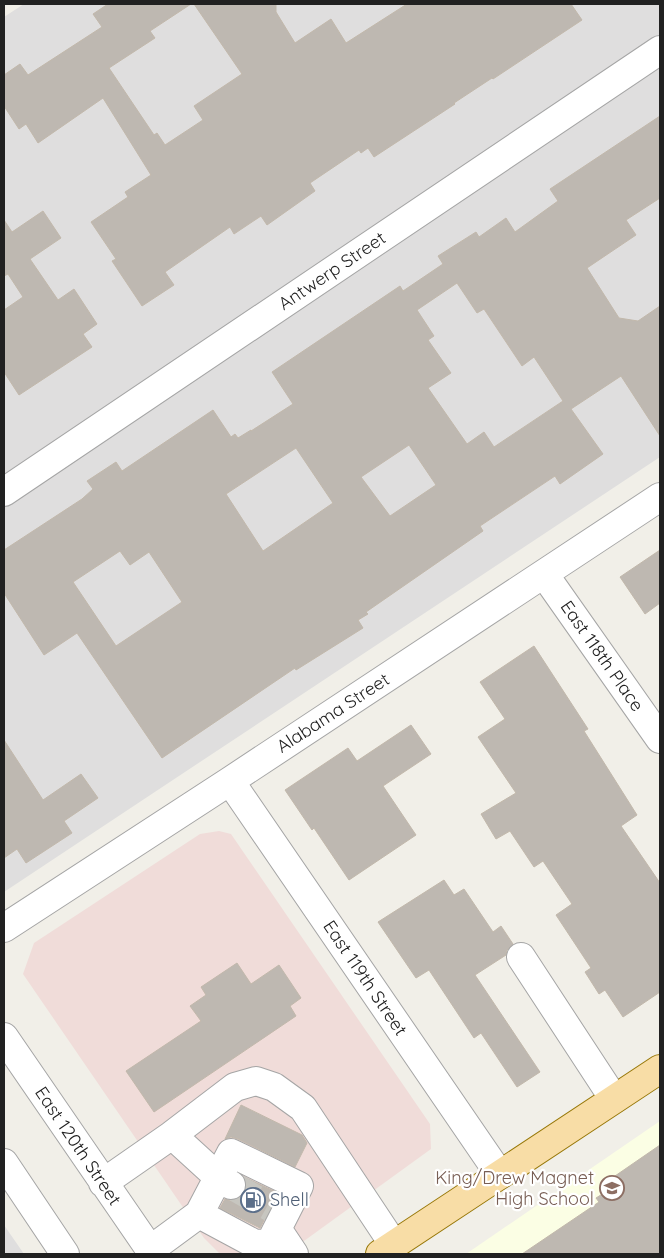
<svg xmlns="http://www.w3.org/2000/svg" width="664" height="1258" font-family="Quicksand,sans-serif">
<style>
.residential{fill:#dfdede}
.commercial{fill:#f0dcd9}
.education{fill:#fbfee4}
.building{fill:#beb8b1;stroke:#c2b8ab;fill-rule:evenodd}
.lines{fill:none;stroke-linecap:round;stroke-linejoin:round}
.minor-tunnel{stroke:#c7c6c0;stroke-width:28;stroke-dasharray:28 14;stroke-linecap:butt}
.minor-casing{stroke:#a5a5a5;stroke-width:30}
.major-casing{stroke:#977707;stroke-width:30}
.minor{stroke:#fff;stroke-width:28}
.major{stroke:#f8dda6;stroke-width:28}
.labels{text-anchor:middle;stroke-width:4.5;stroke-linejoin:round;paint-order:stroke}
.street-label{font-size:18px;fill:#212121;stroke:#fff}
.education-label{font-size:18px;fill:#785e54;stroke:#fff;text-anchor:end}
.service-label{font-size:18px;fill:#4e5e75;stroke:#fff;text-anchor:start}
</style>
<rect width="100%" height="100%" fill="#f1efe8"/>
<path class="residential" d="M24 4H660V457L4 892V17Z
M4 1225 24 1254H4Z"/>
<path class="commercial" d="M219 831 231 834 430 1124 431 1149 286 1254H220L204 1238 23 974 34 943 200 834Z"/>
<path class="education" d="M660 1121V1254H466Z"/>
<path class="building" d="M108 4H191L150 31 155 38 109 68 154 135 157 133 165 145 203 120 194 106 242 74 194 4H276V12L295 43 331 19 346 43 407 4H571L582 20 493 79 492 78 454 103 455 104 374 157 368 148 361 153 359 150 310 183 315 191 267 225 261 216 234 234 230 227 165 272 174 285 142 306 112 261 116 259 91 222 128 197 125 192 151 175 103 98 38 143 26 124 19 129 4 106V75L20 64 28 75 102 27 93 14Z
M660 116V198L626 220 636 235 587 268 619 318 638 321 660 306V436L621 376 571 409 603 454 560 484 555 476 480 526 483 531 366 612 368 614 358 620 363 628 296 670 295 668 162 758 77 633 44 655 4 593V550L82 499 93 489 87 481 116 462 122 471 213 410 231 437 235 434 238 438 251 430V431L293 404 272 372 400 286 403 291 443 264 438 256 476 232 479 237 506 218 515 232 558 201 550 189ZM457 283 477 313 484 309 522 366 534 357 563 401 494 447 484 432 467 444 428 388 451 373 428 340 434 336 417 310ZM409 445 436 485 390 516 361 477ZM296 448 333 503 263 551 226 494ZM120 551 130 565 149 552 182 602 116 646 73 582Z
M43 211 61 238 30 259 58 300 74 289 97 324 83 334 92 347 19 395 4 372V310L23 297 8 274 4 276V220L12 232Z
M660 550V603L645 614 620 577Z
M534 646 588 729 584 731 637 815 621 826 660 883V992L623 1017 605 990 599 994 585 972 591 968 556 915 572 904 543 861 534 867 510 831 496 839 481 814 516 793 478 737 505 719 480 682Z
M411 725 431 754 383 786 416 835 349 880 314 828 312 830 285 790 348 748 357 761Z
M4 740 43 800 81 774 98 798 64 821 72 833 26 863 17 849 4 858Z
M444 880 454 895 464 889 493 932 501 926 513 944 507 950 506 955 475 975 540 1072 517 1087 481 1033 474 1038 429 970 416 978 378 922Z
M237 963 251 984 279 965 301 998 290 1006 296 1016 154 1112 126 1071 201 1021 190 1006 206 995 201 987Z
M241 1105 302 1135 307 1143 295 1167 238 1139 231 1137 225 1139Z
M660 1145V1254H522L599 1202 596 1198 620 1183 615 1176Z
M244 1177 278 1193 260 1228 220 1208 225 1199 231 1201 238 1199 244 1194 247 1185Z"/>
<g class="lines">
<path class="minor-tunnel" d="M231 1185 275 1210"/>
<defs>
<path id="minor" d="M4 492 660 50
M544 574 660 739
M230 781 500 1175
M4 928 230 781 660 497
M521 957 614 1099
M4 1037 153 1254
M172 1135 235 1087 256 1081 274 1087 303 1108 394 1245
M4 1163 65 1254
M103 1183 172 1135 218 1177 231 1185
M278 1230 294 1254
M150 1250 199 1214 255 1244 270 1243 299 1186 231 1153 199 1214"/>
<path id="major" d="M380 1254 660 1069"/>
</defs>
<use href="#minor" class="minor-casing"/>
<use href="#major" class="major-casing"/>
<use href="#minor" class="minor"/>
<use href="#major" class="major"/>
</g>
<defs>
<symbol id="school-ring" viewBox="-11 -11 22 22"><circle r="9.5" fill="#fff" stroke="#8d6e63" stroke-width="1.5"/><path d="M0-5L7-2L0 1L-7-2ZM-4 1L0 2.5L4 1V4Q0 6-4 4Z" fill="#8d6e63"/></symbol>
<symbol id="fuel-ring" viewBox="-11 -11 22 22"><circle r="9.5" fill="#fff" stroke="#5c6f8a" stroke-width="1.5"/><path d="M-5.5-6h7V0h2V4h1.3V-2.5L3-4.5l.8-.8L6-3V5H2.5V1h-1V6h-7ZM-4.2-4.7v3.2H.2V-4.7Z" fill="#5c6f8a"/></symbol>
</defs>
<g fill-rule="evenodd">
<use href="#school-ring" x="598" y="1174" width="28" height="28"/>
<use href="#fuel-ring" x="239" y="1186" width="28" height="28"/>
</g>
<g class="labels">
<g class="street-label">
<text transform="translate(332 271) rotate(-34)" y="6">Antwerp Street</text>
<text transform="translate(602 656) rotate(55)" y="6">East 118th Place</text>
<text transform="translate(333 713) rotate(-33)" y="6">Alabama Street</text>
<text transform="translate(365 978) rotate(56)" y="6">East 119th Street</text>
<text transform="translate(78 1146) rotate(56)" y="6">East 120th Street</text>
</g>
<g class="education-label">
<text x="594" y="1184">King/Drew Magnet<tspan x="594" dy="21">High School</tspan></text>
</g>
<g class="service-label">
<text x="270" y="1206">Shell</text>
</g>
</g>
<rect width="664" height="1258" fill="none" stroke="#212121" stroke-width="10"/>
</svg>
